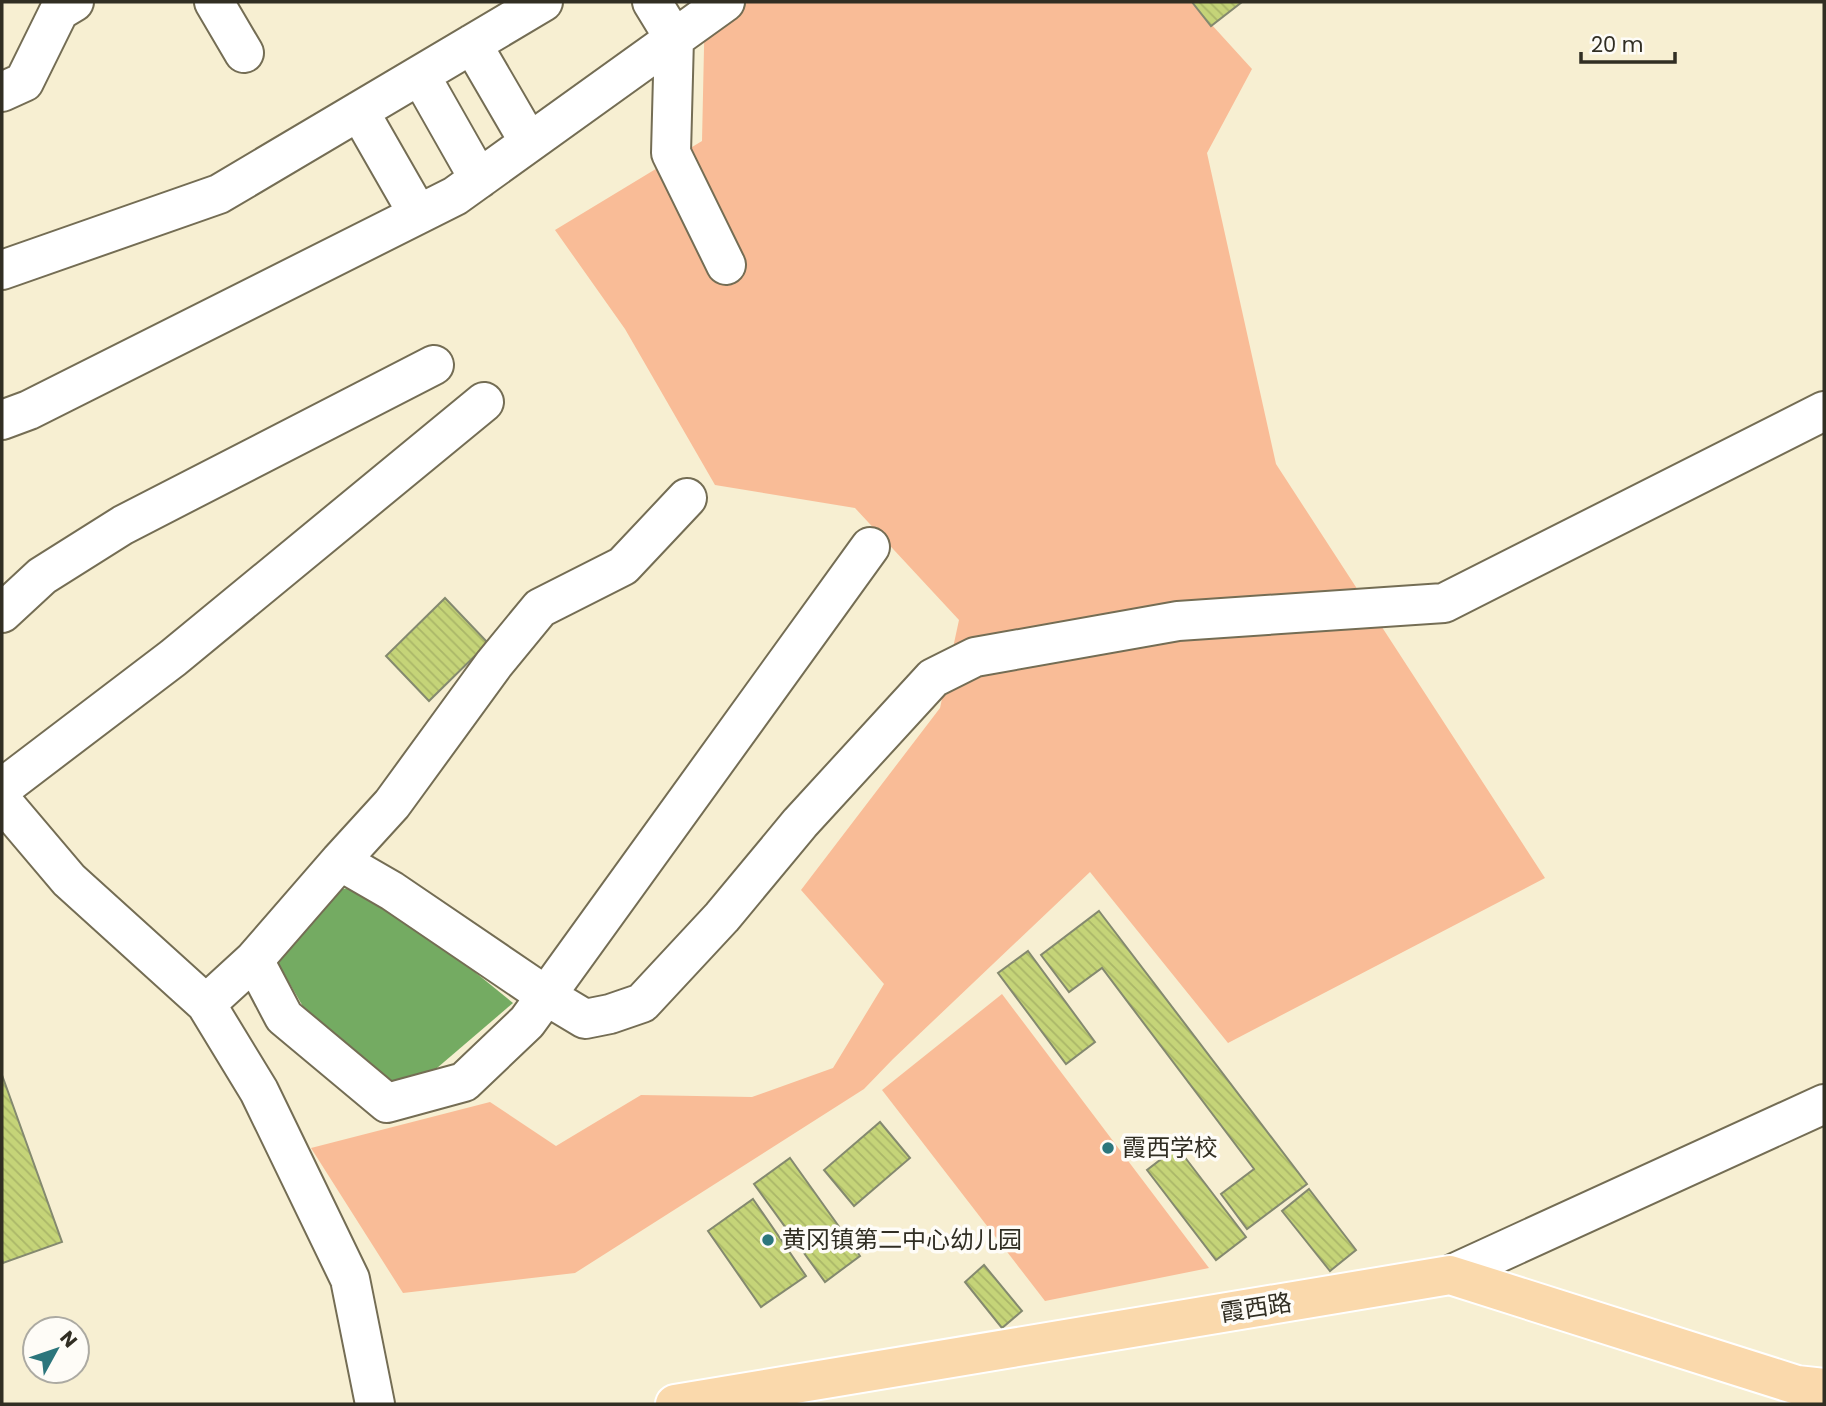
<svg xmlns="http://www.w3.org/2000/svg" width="1826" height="1406" font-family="Poppins,'Noto Sans SC',sans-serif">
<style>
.green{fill:#f9bc97}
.water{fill:#74ab62}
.building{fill:url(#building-back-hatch);stroke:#84896f;stroke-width:2}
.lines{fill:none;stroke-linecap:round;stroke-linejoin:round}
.minor-casing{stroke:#746d54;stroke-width:42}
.major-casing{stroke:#fff;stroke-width:42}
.minor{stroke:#fff;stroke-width:38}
.major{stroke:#fad9ac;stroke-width:38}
.poi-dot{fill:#2c767c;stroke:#fefcf7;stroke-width:2.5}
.labels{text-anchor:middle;stroke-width:7;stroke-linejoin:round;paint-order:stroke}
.poi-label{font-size:24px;fill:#312e23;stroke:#fefcf7;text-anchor:start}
.street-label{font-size:24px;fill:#312e23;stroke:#fefcf7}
</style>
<defs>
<pattern id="building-back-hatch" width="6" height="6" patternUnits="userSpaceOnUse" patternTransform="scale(1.75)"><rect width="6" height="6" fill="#c5d478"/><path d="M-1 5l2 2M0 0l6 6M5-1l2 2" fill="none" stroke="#aab668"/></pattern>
</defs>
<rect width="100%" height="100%" fill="#f7efd2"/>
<path class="green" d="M705 2H1191L1252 69 1207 153 1276 464 1545 878 1228 1043 1090 872 893 1059 864 1089 575 1273 403 1293 311 1148 490 1102 556 1146 641 1095 752 1097 833 1068 884 984 801 890 940 708 959 620 855 508 715 485 625 329 555 230 702 141Z
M1002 994 1209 1268 1045 1301 882 1090Z"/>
<path class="water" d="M351 888 418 926 513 1003 430 1074 385 1088 312 1022 277 962 332 890Z"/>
<path class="building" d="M1192 2H1242L1211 26Z
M445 598 488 643 429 701 386 656Z
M1099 911 1307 1184 1247 1229 1221 1194 1254 1169 1102 968 1069 992 1041 955Z
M1028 951 1095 1042 1066 1064 998 973Z
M2 1075 62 1242 3 1263 2 1259Z
M880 1122 910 1158 854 1206 824 1170Z
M1177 1147 1246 1237 1216 1260 1147 1170Z
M790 1158 860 1256 825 1282 754 1184Z
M1309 1189 1356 1250 1330 1271 1282 1211Z
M753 1199 806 1276 761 1307 708 1231Z
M984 1265 1022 1311 1002 1328 965 1282Z"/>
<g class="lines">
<defs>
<path id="minor" d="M214 2 244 53
M652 2 674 38 671 153 726 265
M472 44 529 142
M420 75 479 179
M2 92 24 82 59 11 74 2
M359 111 418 214
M2 270 219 194 543 2
M2 420 29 410 455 196 725 2
M2 613 42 576 123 525 434 365
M2 788 173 658 484 402
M2 801 69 880 206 1004 254 960 340 861 392 891 545 995 585 1019 610 1014 642 1003 722 917 800 823 933 678 975 657 1178 621 1444 603 1824 411
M340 861 392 804 494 664 540 608 623 566 687 498
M254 960 284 1017 387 1103 464 1082 527 1022 870 547
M206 1004 259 1091 350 1279 375 1404
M1450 1275 1824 1104"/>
<path id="major" d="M675 1404 1450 1275 1797 1385 1824 1388"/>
</defs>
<use href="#minor" class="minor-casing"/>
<use href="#major" class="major-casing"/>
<use href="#minor" class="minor"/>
<use href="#major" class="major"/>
</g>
<g class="poi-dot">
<circle cx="1108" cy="1148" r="7"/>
<circle cx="768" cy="1240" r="7"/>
</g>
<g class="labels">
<g class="poi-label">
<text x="1122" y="1156">霞西学校</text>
<text x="782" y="1248">黄冈镇第二中心幼儿园</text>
</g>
<g class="street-label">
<text transform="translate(1256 1308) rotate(-9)" y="8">霞西路</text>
</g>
</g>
<rect width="1826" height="1406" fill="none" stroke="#312e23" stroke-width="7"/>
<g transform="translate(56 1350) rotate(50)"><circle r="33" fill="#fefcf7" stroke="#acaaa2" stroke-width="2"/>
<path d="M0-5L12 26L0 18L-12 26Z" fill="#2c767c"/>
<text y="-10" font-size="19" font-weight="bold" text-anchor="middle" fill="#312e23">N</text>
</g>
<path d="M1581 52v10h94v-10" fill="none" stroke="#312e23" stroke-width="3.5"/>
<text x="1591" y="52" font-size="21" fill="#312e23" stroke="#fefcf7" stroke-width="5" paint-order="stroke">20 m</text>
</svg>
